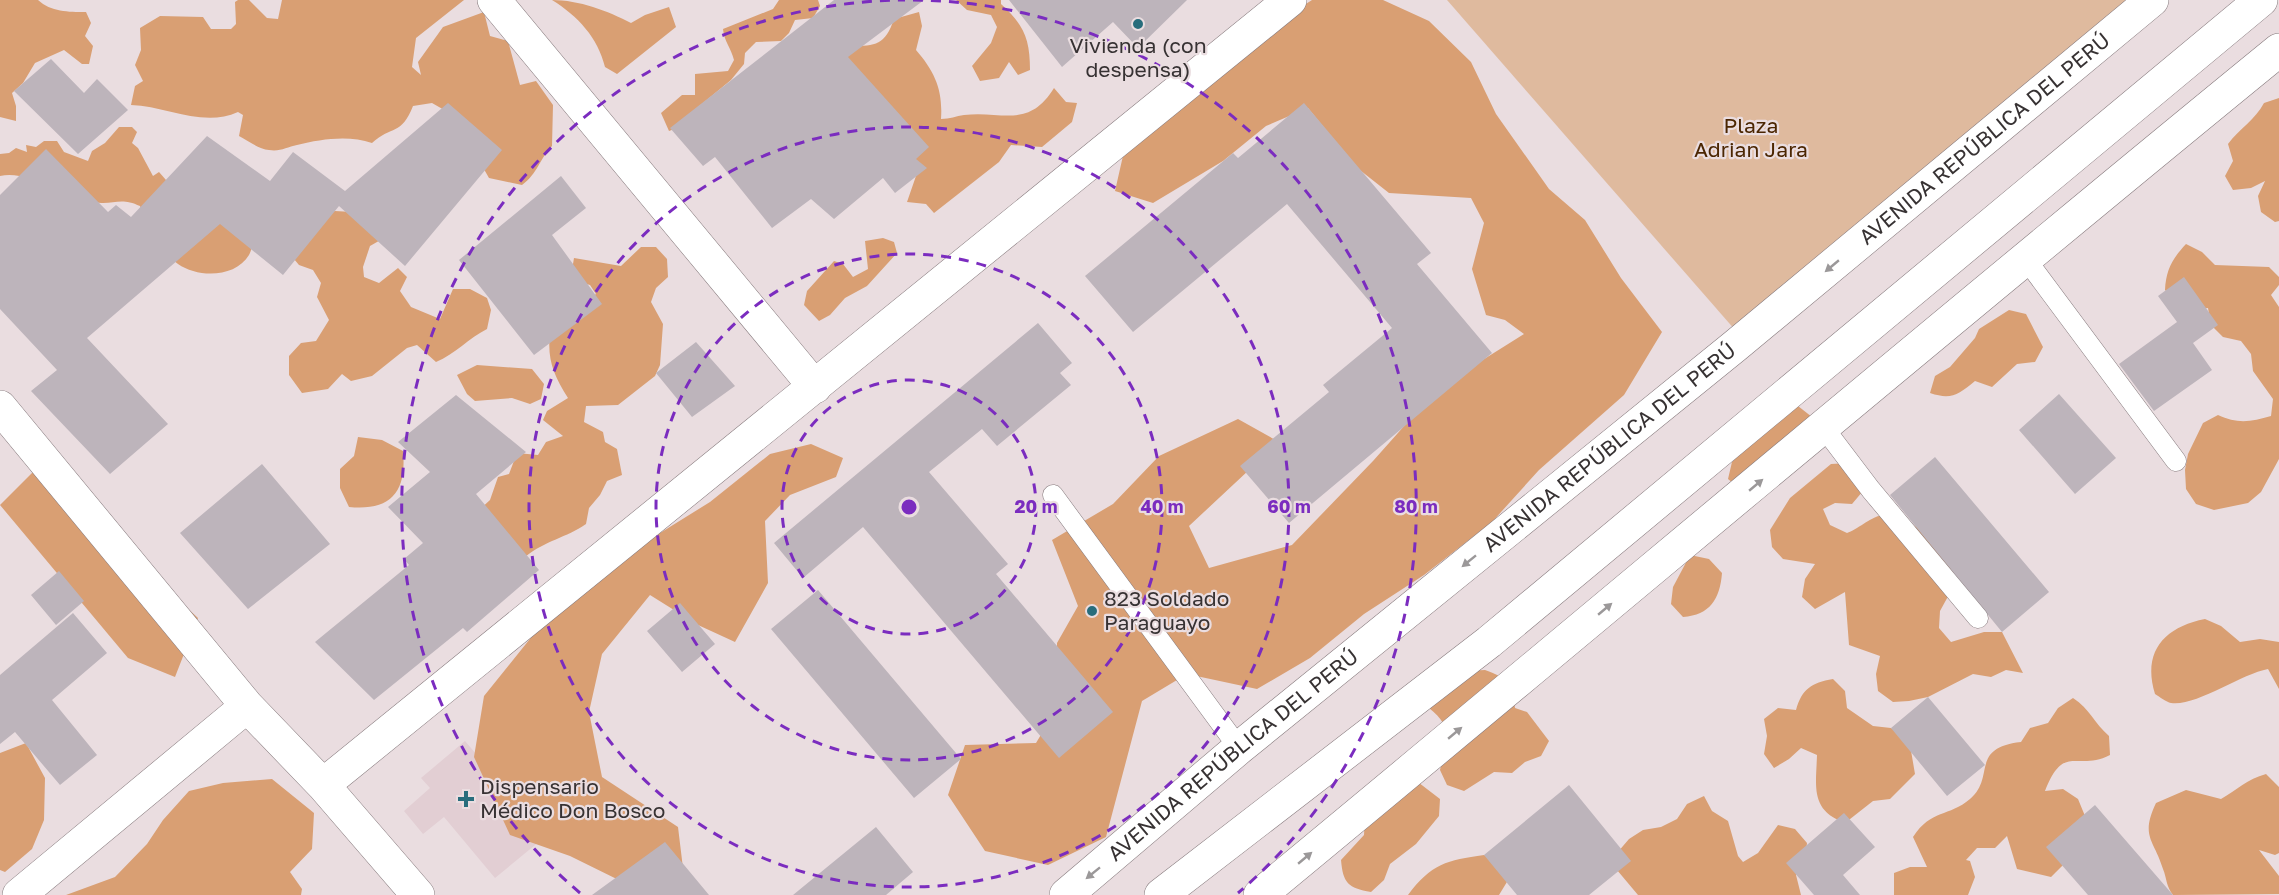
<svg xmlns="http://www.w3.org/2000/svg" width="2279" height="895" font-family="'Golos Text',sans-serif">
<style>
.built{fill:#e2ced3}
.green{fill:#dfba9e}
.forest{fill:#d99f73}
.building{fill:#bdb4bb}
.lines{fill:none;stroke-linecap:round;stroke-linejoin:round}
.lane-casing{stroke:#867a7d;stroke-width:21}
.street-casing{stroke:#867a7d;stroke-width:34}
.secondary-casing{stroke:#867a7d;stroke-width:34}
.highway-casing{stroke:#867a7d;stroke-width:34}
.lane{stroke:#fff;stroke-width:20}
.street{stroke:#fff;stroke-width:33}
.secondary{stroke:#fff;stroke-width:33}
.highway{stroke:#fff;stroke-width:33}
.oneway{fill:#9b9899}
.ring{fill:none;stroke:#7b2cbf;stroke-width:3;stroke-dasharray:10 8}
.poi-dot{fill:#286d7c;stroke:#eadde0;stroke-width:2}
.labels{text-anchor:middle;stroke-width:4.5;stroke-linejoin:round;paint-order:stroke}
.poi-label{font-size:21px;fill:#373233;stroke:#eadde0;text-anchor:start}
.park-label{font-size:21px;fill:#4b2602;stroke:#eadde0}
.street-label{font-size:21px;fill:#373233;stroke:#eadde0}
.centre{fill:#7b2cbf;stroke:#eadde0;stroke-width:3}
.ring-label{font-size:18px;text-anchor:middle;font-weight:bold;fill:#7b2cbf;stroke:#eadde0;stroke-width:4.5;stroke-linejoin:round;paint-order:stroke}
</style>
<rect width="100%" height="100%" fill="#eadde0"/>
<path class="built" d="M465 741 546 836 495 878 444 817 423 834 404 811 430 788 421 778Z"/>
<path class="green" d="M1447 0H2133L1736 331Z"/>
<path class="forest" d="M0 0H38C51 12 68 12 86 12L91 23 85 36 93 46 89 64H82L64 50 35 63 23 83 12 93 16 106V121L0 117Z
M238 0H249L267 18 278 19 282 0H464L416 38 412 67 421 75 418 62 443 27 484 12 490 36 508 41 520 85 536 81 553 105 552 146C539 160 538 173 522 185L489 178 453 115 432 103 413 106C401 136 392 125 372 143 349 135 321 139 297 145 287 147 280 152 269 150 259 149 248 141 239 136L243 115 238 112C203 128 167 106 131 105L135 86 143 81 135 65 141 50 140 28 160 16 203 17 211 29H231L236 24 235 2Z
M552 0C579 0 608 11 631 23L645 15 669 7 676 27 617 74 605 67C598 38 578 16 552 0Z
M779 0H818L820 6 813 18 795 20 789 33 781 41 756 42 745 53 744 64 731 80 697 108 685 125 669 131 661 113 682 95H695V74L728 71 734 60C731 48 724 41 723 29L773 9Z
M956 0H1001V4C1024 25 1030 39 1030 70L1018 75 1009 62 999 78 980 81 972 66 991 43 997 27 991 15 967 10Z
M1312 0H1383L1429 21 1471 62 1496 114 1549 189 1585 220 1621 278 1662 332 1624 395 1539 470 1492 522 1424 575 1364 614 1310 658 1257 689 1187 674 1142 701 1106 837 1048 865 985 851 948 795 965 745 1036 743 1057 708V643L1078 606 1052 540 1113 504 1159 456 1238 419 1279 442 1189 526 1209 568 1292 545 1373 461 1438 388 1524 334 1505 320 1486 315 1472 269 1484 223 1471 198 1389 193 1356 167 1308 108 1266 126 1223 161 1153 203 1115 191 1125 147 1264 31Z
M919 12 922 26 916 50C935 72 943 90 941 119 950 119 956 116 964 115 1001 110 1028 130 1054 88L1066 102 1077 103 1072 122 1042 147 1011 145 999 162 934 213 926 204 907 202 916 176 841 73 851 46C876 46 885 45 894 19Z
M2279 98V221L2275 222 2261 212 2258 196 2265 181 2251 188 2233 190 2225 176 2233 161 2228 144C2240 128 2255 120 2264 103Z
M119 127H132L137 132 132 143 138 148 153 176 159 172 166 180 178 184 254 237C252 243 252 250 249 255 235 278 198 278 178 264 160 252 147 226 140 206 119 196 113 206 94 202 66 197 27 169 0 176V154L9 153 16 148 27 152 26 145 36 147 44 141H57L64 152 88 161 92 151 105 143Z
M335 211 352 212 384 238 370 246 363 267 364 277 379 283 398 268 407 277 400 291 411 307 440 319 453 289H470L487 298 491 310 487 329C469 338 455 354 436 362L417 345 407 348 372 376 351 381 342 374 328 389 302 393 289 375V356L301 343 316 341 329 320 317 297 321 283 313 270 299 265 284 247 310 216Z
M883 238 894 242 897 253 867 286 845 298 830 315 819 321 804 305 807 291 834 261 843 264 853 277 868 269 865 241Z
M2186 244 2202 252 2215 265 2269 267 2279 277V285L2271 295 2279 307V459L2261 492 2248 503 2214 510 2196 504 2186 489 2185 470 2188 454 2203 423 2218 415C2237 424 2251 422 2271 416L2273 399 2253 371 2251 354 2241 341 2223 337 2211 325 2208 308C2188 311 2179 304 2165 290 2166 270 2172 259 2186 244Z
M641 247H656L667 259 668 277 656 288 651 302 663 324 660 365 655 376 618 405 586 406 584 422 603 432 605 442 617 449 622 475 607 481 600 495 589 508 586 524C566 538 546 540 525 557L477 512 490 500 498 477 509 474 517 453 538 455 546 442 563 436 543 420 547 411 568 398C552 373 546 356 551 327L596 294 590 285 576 281 572 270 574 258 621 266Z
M2009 310 2026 314 2043 347 2035 362 2017 364 1992 387 1975 381C1958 395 1951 400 1930 393L1935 376 1950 367 1975 338 1979 329Z
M477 365 532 369 544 384 541 399 530 404 512 398 475 401 467 394 457 375Z
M1798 406 1812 417 1740 489 1728 479 1732 462 1744 449Z
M358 437 382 440 403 451C407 493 390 511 349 507L340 488V469L354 456Z
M811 444 843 458 836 477 790 495 765 521 768 583 735 642 698 625 650 595 602 654 589 712 602 777 678 827 686 893 637 889 570 856 510 835 474 757 484 696 570 589 710 502 770 454Z
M1850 463 1863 491 1852 504 1835 503 1823 509 1830 525 1847 533C1856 530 1872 517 1879 516 1914 510 1945 553 1957 580L1940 611 1939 628 1951 642 1984 632H2002L2023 673 2006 670 1991 677 1973 674 1928 697 1909 701 1893 702 1878 691 1876 674 1880 656 1849 645 1845 592 1815 609 1802 597 1805 579 1815 564 1783 559 1772 547 1770 530 1790 498 1831 464Z
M37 468 198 618 175 677 128 658 0 505Z
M1690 555 1709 559 1722 573C1720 599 1710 615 1683 617L1671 604 1673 587Z
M2205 619 2221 626 2240 642 2260 639 2279 642V689L2268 669C2241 674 2195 707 2171 703 2166 702 2160 697 2155 694 2142 652 2164 627 2205 619Z
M1485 670C1508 678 1512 684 1515 708L1527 712 1549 741 1541 756 1525 762 1512 773 1494 772 1464 791 1447 785 1440 770C1447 741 1455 729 1429 708L1467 671Z
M1833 679 1845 691 1847 708 1873 726 1891 728 1909 739 1915 774 1890 799 1873 801 1845 823C1810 810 1816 787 1817 755L1801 748 1789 759 1774 768 1764 754 1767 736 1764 719 1778 708 1796 710C1802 689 1811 683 1833 679Z
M2073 698C2090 709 2094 723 2109 736L2110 755C2077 772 2064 742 2045 791L2063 789 2078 799 2085 816 2063 865 2051 877 2017 869 2007 836 1995 848H1977L1966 860 1970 861 1975 877 1968 895H1894V873L1910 867H1927L1913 837C1931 809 1949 817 1970 799 1996 777 1969 748 2021 742L2030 728 2048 723 2058 708Z
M26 743 45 778 44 820 32 849 5 872 0 870V753Z
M2266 774 2279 787V853L2275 855 2259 850 2279 876V894L2173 895C2166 886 2167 879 2163 869 2154 839 2140 837 2156 803L2186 790 2221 799C2237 790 2247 779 2266 774Z
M1410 776 1440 799 1439 816 1416 844 1390 864 1384 880 1371 892C1348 888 1343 883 1341 860L1364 835 1365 817Z
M272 779 314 813 312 849 290 872 302 889 301 895H66L115 877 147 844 163 820 189 791 223 783Z
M1704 796 1712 811 1728 821 1738 856 1743 862 1758 853 1778 825 1795 829 1807 843 1805 861 1796 875 1801 895H1638L1617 870V853L1629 839 1643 830 1661 827 1677 819 1687 804Z
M1484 855 1503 861 1510 877 1499 895H1408C1431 864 1447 860 1484 855Z"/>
<path class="building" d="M834 0H924L848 57 929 147 916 159 927 168 895 193 883 178 834 219 811 199 772 228 715 157 703 166 670 128Z
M1009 0H1187L1138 48 1113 22 1062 67Z
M51 59 84 93 97 79 128 110 78 154 14 91Z
M448 103 502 150 405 266 339 206 283 275 220 224 87 338 168 424 110 474 31 391 57 370 0 309V195L46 149 108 212 116 205 131 217 207 136 270 181 293 152 345 191Z
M1304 103 1431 253 1417 264 1492 353 1289 523 1240 466 1329 392 1323 385 1392 328 1287 204 1133 332 1085 276 1233 153 1238 158Z
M561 176 586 208 552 235 602 304 534 355 459 260Z
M2184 277 2218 325 2193 343 2212 370 2154 411 2119 364 2177 322 2158 296Z
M1038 323 1072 363 1060 373 1071 385 997 446 982 429 929 472 1008 564 996 574 1113 712 1059 758 863 527 803 578 774 543Z
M696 342 735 386 692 417 656 373Z
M2059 394 2116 458 2075 494 2019 430Z
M456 395 526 452 476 494 539 570 467 632 463 628 374 700 315 642 409 565 404 559 423 543 388 507 430 472 398 442Z
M1935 457 2049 592 2002 632 1890 495Z
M262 464 330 544 248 609 180 533Z
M59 571 84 601 56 625 31 595Z
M818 590 961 759 914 798 771 629Z
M680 603 715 644 682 672 647 631Z
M73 613 107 653 52 700 97 755 60 785 15 732 0 744V675Z
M1928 697 1985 765 1947 796 1891 728Z
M1569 785 1631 861 1589 895H1517L1484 855Z
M2095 805 2173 895H2088L2046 847Z
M1844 813 1875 847 1843 875 1860 895H1814L1786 863Z
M876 827 913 872 886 895H793Z
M665 842 709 895H592Z"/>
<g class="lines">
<defs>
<path id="lane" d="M2025 258 2176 461
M1824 428 1871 490 1978 618
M1053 495 1239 748"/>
<path id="street" d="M494 0 815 387
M0 407 247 706 323 785 418 895
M323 785 1290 0
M19 895 247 706"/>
<path id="secondary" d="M1161 895 1489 642 2261 0"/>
<g id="highway">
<path id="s1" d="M1066 895 1239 748 1735 346 2152 0"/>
<path d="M1260 895C1600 614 1937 329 2279 50"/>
</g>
</defs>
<use href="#lane" class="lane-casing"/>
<use href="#street" class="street-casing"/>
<use href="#secondary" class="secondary-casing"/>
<use href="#highway" class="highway-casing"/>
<use href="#lane" class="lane"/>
<use href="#street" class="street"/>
<use href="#secondary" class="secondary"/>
<use href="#highway" class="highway"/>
</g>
<defs><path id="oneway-solid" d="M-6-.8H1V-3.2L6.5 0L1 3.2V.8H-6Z" transform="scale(1.5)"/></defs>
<g class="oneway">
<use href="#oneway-solid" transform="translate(1832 266) rotate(140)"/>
<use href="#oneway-solid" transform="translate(1756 485) rotate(-40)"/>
<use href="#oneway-solid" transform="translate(1469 561) rotate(141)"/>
<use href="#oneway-solid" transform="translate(1605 609) rotate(-40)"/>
<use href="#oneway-solid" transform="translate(1455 733) rotate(-40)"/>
<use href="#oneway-solid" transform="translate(1305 858) rotate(-40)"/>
<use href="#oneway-solid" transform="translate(1093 873) rotate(141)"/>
</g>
<g class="ring">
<circle cx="909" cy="507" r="127"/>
<circle cx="909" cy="507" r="253"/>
<circle cx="909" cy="507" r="380"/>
<path d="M580 893A507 507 0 0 1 905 0M913 0A507 507 0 0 1 1238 893"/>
</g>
<g class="poi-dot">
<circle cx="1138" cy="24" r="6"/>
<circle cx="1092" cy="611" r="6"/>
<path d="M463 790h6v6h6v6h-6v6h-6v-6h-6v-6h6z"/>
</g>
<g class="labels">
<g class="poi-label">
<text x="1138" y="53" text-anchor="middle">Vivienda (con<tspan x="1138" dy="24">despensa)</tspan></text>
<text x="1104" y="606">823 Soldado<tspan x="1104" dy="24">Paraguayo</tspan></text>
<text x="480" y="794">Dispensario<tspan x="480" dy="24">Médico Don Bosco</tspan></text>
</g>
<g class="park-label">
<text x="1751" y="133">Plaza<tspan x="1751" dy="24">Adrian Jara</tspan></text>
</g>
<g class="street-label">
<text dy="7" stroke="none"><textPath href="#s1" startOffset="1190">AVENIDA REPÚBLICA DEL PERÚ</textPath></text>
<text dy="7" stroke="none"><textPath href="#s1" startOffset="704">AVENIDA REPÚBLICA DEL PERÚ</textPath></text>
<text dy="7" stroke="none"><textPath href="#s1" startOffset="218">AVENIDA REPÚBLICA DEL PERÚ</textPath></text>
</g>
</g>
<circle cx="909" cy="507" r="9" class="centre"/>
<g class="ring-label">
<text x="1036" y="513">20 m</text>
<text x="1162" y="513">40 m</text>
<text x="1289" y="513">60 m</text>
<text x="1416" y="513">80 m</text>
</g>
</svg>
